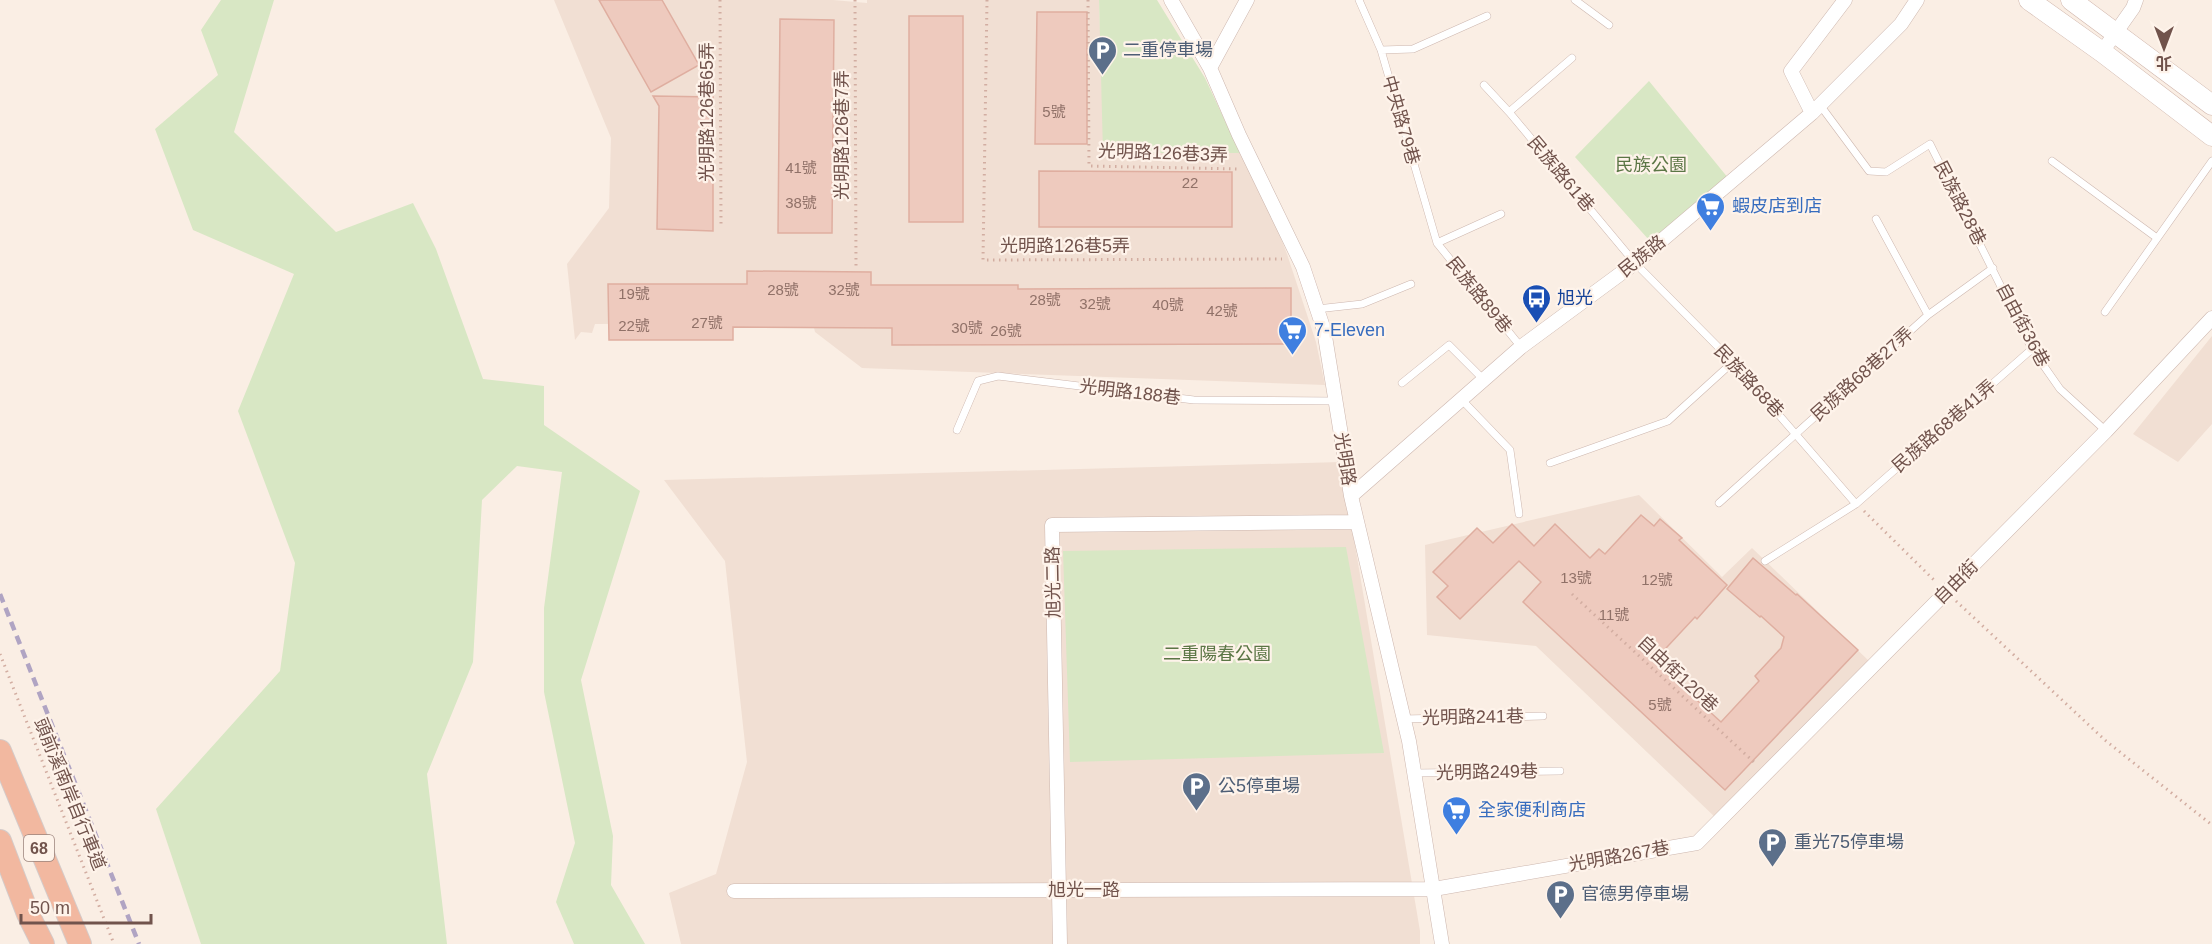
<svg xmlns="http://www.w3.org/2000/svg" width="2212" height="944" font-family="Arial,'Noto Sans TC',sans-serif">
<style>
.residential{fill:#f1dfd3}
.green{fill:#d8e7c4}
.building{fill:#eecabe;stroke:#dfaea0;stroke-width:1.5}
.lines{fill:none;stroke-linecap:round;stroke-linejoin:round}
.service-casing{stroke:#cdb7af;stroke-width:8}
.minor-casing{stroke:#cdb7af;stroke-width:15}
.secondary-casing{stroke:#d0b6ac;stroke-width:21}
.trunk-casing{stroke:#d4cbc9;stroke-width:24}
.path{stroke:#d2ada1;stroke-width:3;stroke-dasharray:1.5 4.5;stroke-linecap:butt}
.service{stroke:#fff;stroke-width:7}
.minor{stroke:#fff;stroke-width:14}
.secondary{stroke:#fff;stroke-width:20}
.trunk{stroke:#f2b8a0;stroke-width:22}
.rail{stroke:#b0a4c3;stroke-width:4.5;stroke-dasharray:9 6;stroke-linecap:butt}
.labels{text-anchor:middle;stroke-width:4.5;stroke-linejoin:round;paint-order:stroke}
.number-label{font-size:15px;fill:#907168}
.shield{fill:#fef3ea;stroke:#9b837b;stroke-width:1.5}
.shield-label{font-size:16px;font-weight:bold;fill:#71534c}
.service-label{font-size:18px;fill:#4e5e75;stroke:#fef3ea;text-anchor:start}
.street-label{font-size:18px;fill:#71534c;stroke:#fef3ea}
.park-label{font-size:18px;fill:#5b7645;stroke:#fef3ea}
.shop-label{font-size:18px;fill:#366cbe;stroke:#fef3ea;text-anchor:start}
.transit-label{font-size:18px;fill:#164399;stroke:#fef3ea;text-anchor:start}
</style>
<rect width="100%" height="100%" fill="#faeee4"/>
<path class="residential" d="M554 0H833L867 3V0H1099L1104 153H1248L1287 254 1316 342 1325 385 862 368 815 332 813 323 595 324 592 333 581 332 575 340 567 264 609 208 611 138Z
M2212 336V424L2178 462 2133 434Z
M1341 462 1420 931V944H681L669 893 716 874 747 762 725 561 664 480Z
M1639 495 1722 577 1752 548 1870 662 1717 819 1536 646 1427 635 1425 545Z"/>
<path class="green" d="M221 0H274L234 132 336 232 413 203 436 249 483 379 544 386V425L640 491 581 680 613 836 611 885 645 944H574L556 902 575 843 544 692V608L562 472 517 466 482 500 473 662 427 774 447 944H201L156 809 280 671 295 563 238 411 294 274 193 230 155 129 218 75 201 30Z
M1099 0H1157L1205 78 1240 153H1103Z
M1649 81 1733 184 1657 249 1575 157Z
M1346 547 1384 753 1070 762 1063 551Z"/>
<path class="building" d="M599 0H662L699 65 651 92Z
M1037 12H1087V144H1035Z
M909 16H963V222H909Z
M780 19 834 20 832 233H778Z
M653 96 713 97V231L657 229 659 106Z
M1039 171 1232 172V227H1039Z
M747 271 871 272V285H1018V289L1291 288V344L892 345V328L733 327V340H609L608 284H747Z
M1641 515 1654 526 1660 519 1682 538 1679 540 1727 585 1697 619 1695 617 1654 661 1721 722 1759 681 1755 676 1781 648 1784 637 1761 616 1760 617 1727 589 1753 558 1796 595 1797 594 1858 650 1725 790 1523 602 1541 582 1519 561 1460 619 1437 597 1448 586 1433 572 1477 528 1493 543 1512 524 1534 546 1555 524 1590 558 1599 549 1605 554Z"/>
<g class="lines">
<defs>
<path id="service" d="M1359 0 1381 50 1437 243 1521 347
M1575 0 1609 25
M1381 50 1413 49 1487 16
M1484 85 1509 112 1635 263 1733 362 1856 504
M1820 105 1869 171 1886 172 1930 144 2032 349 2060 389 2106 431
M1509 112 1572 58
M2052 161 2157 238
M1876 219 1928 315
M1437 243 1501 214
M1317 309 1362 304 1411 284
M2105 312 2212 161
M1402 383 1449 345 1483 379
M1461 399 1510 450 1519 514
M957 430 978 381 998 376 1194 400 1336 401
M1550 463 1668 421 1733 362
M1719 503 1928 315 1993 268
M1765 561 1856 504 2032 349
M1403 719 1543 716
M1415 773 1560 771"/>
<path id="minor" d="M1171 0 1210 68 1239 135 1303 267 1324 330 1351 496 1409 741 1442 944
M2102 52 2133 8 2136 0
M1210 68 1247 0
M1812 113 1791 71 1845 0
M1351 496 1521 347 1635 263 1812 113 1901 24 1917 0
M734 891 1434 889 1697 843 2106 431 2212 318
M1060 944 1052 525 1357 522"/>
<path id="secondary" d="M2029 0 2102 52 2212 136
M2071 0 2212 105"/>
<path id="trunk" d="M0 751 80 944
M0 841 28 914 43 944"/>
</defs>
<use href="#service" class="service-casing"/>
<use href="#minor" class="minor-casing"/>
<use href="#secondary" class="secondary-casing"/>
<use href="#trunk" class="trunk-casing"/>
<path class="path" d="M720 0 721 224
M855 0 856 269
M987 0 983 260 1282 259
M1088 0 1089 166 1239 169
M1864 511 1936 582
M1572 594 1756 764
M1956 601 2106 741 2212 825
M0 654 114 944"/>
<use href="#service" class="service"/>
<use href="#minor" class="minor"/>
<use href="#secondary" class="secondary"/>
<use href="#trunk" class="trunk"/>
<path class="rail" d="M0 594 139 944"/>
</g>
<defs>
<symbol id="parking-pin" viewBox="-11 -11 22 30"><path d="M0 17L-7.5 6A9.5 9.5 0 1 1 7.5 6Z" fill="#5c6f8a" stroke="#fef3ea"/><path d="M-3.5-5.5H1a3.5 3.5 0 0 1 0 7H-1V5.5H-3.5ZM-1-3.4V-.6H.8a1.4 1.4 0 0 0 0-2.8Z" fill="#fff"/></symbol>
<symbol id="supermarket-pin" viewBox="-11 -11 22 30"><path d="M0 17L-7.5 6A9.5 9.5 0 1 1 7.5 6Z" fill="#3f7fe0" stroke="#fef3ea"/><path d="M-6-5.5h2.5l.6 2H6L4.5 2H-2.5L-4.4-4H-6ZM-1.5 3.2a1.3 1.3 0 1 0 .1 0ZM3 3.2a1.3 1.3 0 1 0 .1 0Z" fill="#fff"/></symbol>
<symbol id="bus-pin" viewBox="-11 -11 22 30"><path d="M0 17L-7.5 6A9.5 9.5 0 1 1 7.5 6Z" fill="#1a4fb4" stroke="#fef3ea"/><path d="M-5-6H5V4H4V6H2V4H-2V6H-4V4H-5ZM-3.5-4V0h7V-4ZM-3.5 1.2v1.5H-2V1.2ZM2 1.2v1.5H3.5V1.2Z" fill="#fff"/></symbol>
</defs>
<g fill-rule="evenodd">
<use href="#parking-pin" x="1086" y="34" width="33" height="45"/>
<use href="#supermarket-pin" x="1694" y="190" width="33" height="45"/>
<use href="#bus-pin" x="1520" y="282" width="33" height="45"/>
<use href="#supermarket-pin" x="1276" y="314" width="33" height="45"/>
<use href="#parking-pin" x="1180" y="770" width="33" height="45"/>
<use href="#supermarket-pin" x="1440" y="794" width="33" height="45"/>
<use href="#parking-pin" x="1756" y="826" width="33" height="45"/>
<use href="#parking-pin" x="1544" y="878" width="33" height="45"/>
</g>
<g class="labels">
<g class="number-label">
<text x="1054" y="117">5號</text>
<text x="801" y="173">41號</text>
<text x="1190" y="188">22</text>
<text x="801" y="208">38號</text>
<text x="783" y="295">28號</text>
<text x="844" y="295">32號</text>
<text x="634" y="299">19號</text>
<text x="1045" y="305">28號</text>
<text x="1095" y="309">32號</text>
<text x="1168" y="310">40號</text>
<text x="1222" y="316">42號</text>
<text x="707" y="328">27號</text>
<text x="634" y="331">22號</text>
<text x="967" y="333">30號</text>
<text x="1006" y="336">26號</text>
<text x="1576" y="583">13號</text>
<text x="1657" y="585">12號</text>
<text x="1614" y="620">11號</text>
<text x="1660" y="710">5號</text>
</g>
<rect class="shield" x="24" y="835" width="30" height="26" rx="4.5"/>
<g class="shield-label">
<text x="39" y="854">68</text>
</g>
<g class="service-label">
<text x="1123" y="56">二重停車場</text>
<text x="1218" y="792">公5停車場</text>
<text x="1794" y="848">重光75停車場</text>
<text x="1581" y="900">官德男停車場</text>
</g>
<g class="street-label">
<text transform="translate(707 112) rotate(-90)" y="6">光明路126巷65弄</text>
<text transform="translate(1401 120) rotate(74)" y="6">中央路79巷</text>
<text transform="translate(842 135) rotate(-90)" y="6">光明路126巷7弄</text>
<text transform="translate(1163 153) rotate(2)" y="6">光明路126巷3弄</text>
<text transform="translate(1561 174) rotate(50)" y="6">民族路61巷</text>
<text transform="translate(1960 203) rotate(63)" y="6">民族路28巷</text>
<text x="1065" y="252">光明路126巷5弄</text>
<text transform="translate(1642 256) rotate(-39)" y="6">民族路</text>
<text transform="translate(1479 295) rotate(51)" y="6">民族路89巷</text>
<text transform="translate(2023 325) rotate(62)" y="6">自由街36巷</text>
<text transform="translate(1862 374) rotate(-42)" y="6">民族路68巷27弄</text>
<text transform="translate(1749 381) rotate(47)" y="6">民族路68巷</text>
<text transform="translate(1130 392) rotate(7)" y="6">光明路188巷</text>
<text transform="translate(1944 426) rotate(-41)" y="6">民族路68巷41弄</text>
<text transform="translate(1345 459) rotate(81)" y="6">光明路</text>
<text transform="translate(1053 582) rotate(-91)" y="6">旭光二路</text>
<text transform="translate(1956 582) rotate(-45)" y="6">自由街</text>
<text transform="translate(1678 674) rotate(43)" y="6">自由街120巷</text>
<text transform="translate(1473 717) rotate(-1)" y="6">光明路241巷</text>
<text transform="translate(1487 772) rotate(-1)" y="6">光明路249巷</text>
<text transform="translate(70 794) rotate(68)" y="6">頭前溪南岸自行車道</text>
<text transform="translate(1619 856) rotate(-10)" y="6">光明路267巷</text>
<text x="1084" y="896">旭光一路</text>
</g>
<g class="park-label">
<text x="1651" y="171">民族公園</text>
<text x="1217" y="660">二重陽春公園</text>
</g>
<g class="shop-label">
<text x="1732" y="212">蝦皮店到店</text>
<text x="1314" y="336">7-Eleven</text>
<text x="1478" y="816">全家便利商店</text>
</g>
<g class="transit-label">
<text x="1557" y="304">旭光</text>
</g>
</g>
<g transform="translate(2164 48) rotate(180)" stroke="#fef3ea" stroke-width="4.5" paint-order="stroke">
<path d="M0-4.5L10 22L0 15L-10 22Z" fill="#71534c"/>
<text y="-9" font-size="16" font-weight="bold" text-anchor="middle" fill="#71534c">北</text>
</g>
<path d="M21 914v9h130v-9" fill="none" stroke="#71534c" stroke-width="3"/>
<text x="30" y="914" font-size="18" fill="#71534c" stroke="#fef3ea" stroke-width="4.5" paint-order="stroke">50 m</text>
</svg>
